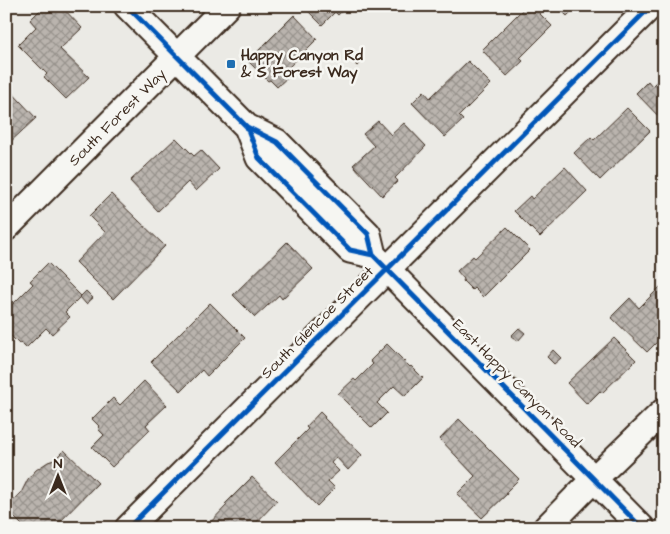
<svg xmlns="http://www.w3.org/2000/svg" width="670" height="534" font-family="'Architects Daughter',sans-serif">
<style>
.building{fill:url(#building-cross-hatch);stroke:#3b2a1e}
.lines{fill:none;stroke-linecap:round;stroke-linejoin:round}
.minor-casing{stroke:#3b2a1e;stroke-width:29}
.minor{stroke:#f6f6f2;stroke-width:25}
.cycleway-casing{stroke:#f6f6f2;stroke-width:8}
.cycleway{stroke:#0057b8;stroke-width:5}
.poi-dot{fill:#1f6fb2;stroke:#f6f6f2;stroke-width:2}
.labels{text-anchor:middle;stroke-width:5;stroke-linejoin:round;paint-order:stroke}
.poi-label{font-size:15px;font-weight:bold;fill:#3b2a1e;stroke:#f6f6f2;text-anchor:start}
.street-label{font-size:15px;fill:#3b2a1e;stroke:#f6f6f2}
</style>
<defs>
<pattern id="building-cross-hatch" width="8" height="8" patternUnits="userSpaceOnUse" patternTransform="scale(1.25)"><rect width="8" height="8" fill="#bab4ae"/><path d="M0 0l8 8M0 8l8-8" fill="none" stroke="#98938d"/></pattern>
</defs>
<rect width="100%" height="100%" fill="#ebeae5"/>
<filter id="ink" filterUnits="userSpaceOnUse"><feTurbulence type="fractalNoise" baseFrequency=".02" numOctaves="2"/><feDisplacementMap in="SourceGraphic" scale="10" xChannelSelector="R" yChannelSelector="G"/><feConvolveMatrix kernelMatrix="1 2 1 2 8 2 1 2 1" color-interpolation-filters="sRGB"/></filter>
<g filter="url(#ink)">
<path class="building" d="M44 6H61L82 28 60 49 89 77 66 99 44 77 47 74 18 45 36 27 30 20Z
M303 6H346L338 15 335 12 322 25Z
M526 6H532L552 26 520 58 523 61 507 76 482 50Z
M557 6H577L567 16Z
M294 15 317 39 286 70 291 74 277 87 270 80 268 81 248 61Z
M354 55 362 62 357 66 350 59Z
M468 61 491 84 459 116 463 120 445 137 412 103 424 91 430 98Z
M664 74V121H663L636 93 648 81 652 86Z
M6 86 36 118 8 144 10 146 6 150Z
M627 108 650 131 600 180 574 153 591 137 594 140Z
M378 121 391 135 404 123 426 146 395 178 398 181 382 196 353 165 374 146 363 134Z
M176 138 194 156 201 150 219 169 196 191 188 182 158 211 130 181Z
M565 167 587 191 540 237 514 211 530 196 532 199Z
M111 194 165 246 113 299 76 262 105 232 89 216Z
M507 227 530 250 483 297 474 288 472 290 463 281 464 279 457 271 473 256 475 258Z
M287 242 313 269 282 299 279 295 255 317 233 295Z
M48 263 81 296 65 312 70 317 52 334 46 328 26 348 20 342 19 344 6 331V311L33 284 30 281Z
M664 283V329L660 333 663 336 647 352 611 317 630 298 639 308Z
M86 291 93 298 86 304 80 297Z
M210 303 245 338 207 376 202 370 181 391 151 362Z
M519 328 525 333 518 341 511 336Z
M614 338 636 360 602 393 600 391 587 404 567 383Z
M387 344 410 367 411 366 423 378 405 396 394 386 377 403 387 413 372 428 338 394 354 379 356 381 373 364 370 361Z
M553 350 561 358 554 364 547 357Z
M144 381 167 405 146 425 150 430 112 467 92 447 104 435 98 429 100 427 92 419 113 398 120 405Z
M320 412 325 417 324 418 362 455 348 470 336 457 331 463 339 471 328 481 335 488 317 506 275 462 308 429 306 427Z
M459 419 519 479 506 492 507 494 482 518 457 494 475 476 440 439Z
M64 450 98 483 54 528H25L6 509V507L21 493 28 479 36 470 48 462 54 460Z
M252 477 277 501 252 527 253 528H207L206 527 227 505 225 504Z"/>
<g class="lines">
<defs>
<path id="minor" d="M127 6 247 127 277 142 368 234 373 255 642 528
M247 127 259 158 350 250 373 255
M6 228 227 6
M128 528 651 6
M546 528 594 479 664 411"/>
</defs>
<use href="#minor" class="minor-casing"/>
<use href="#minor" class="minor"/>
<defs>
<path id="cycleway" d="M127 6 247 127 277 142 368 234 373 255 642 528
M247 127 259 158 350 250 373 255
M128 528 651 6"/>
</defs>
<use href="#cycleway" class="cycleway-casing"/>
<use href="#cycleway" class="cycleway"/>
</g>
</g>
<rect class="poi-dot" x="226" y="59" width="10" height="10" rx="2.5"/>
<g class="labels">
<g class="poi-label">
<text x="241" y="60">Happy Canyon Rd<tspan x="241" dy="17">&amp; S Forest Way</tspan></text>
</g>
<g class="street-label">
<text transform="translate(117 117) rotate(-45)" y="5">South Forest Way</text>
<text transform="translate(317 322) rotate(-45)" y="5">South Glencoe Street</text>
<text transform="translate(517 383) rotate(45)" y="5">East Happy Canyon Road</text>
</g>
</g>
<rect width="670" height="534" fill="none" stroke="#f6f6f2" stroke-width="25"/>
<rect x="12" y="12" width="645" height="509" fill="none" stroke="#3b2a1e" stroke-width="2" filter="url(#ink)"/>
<g transform="translate(58 476)" stroke="#f6f6f2" stroke-width="4" paint-order="stroke">
<path d="M0-4L9 19L0 12L-9 19Z" fill="#3b2a1e"/>
<text y="-8" font-size="14" font-weight="bold" text-anchor="middle" fill="#3b2a1e">N</text>
</g>
</svg>
